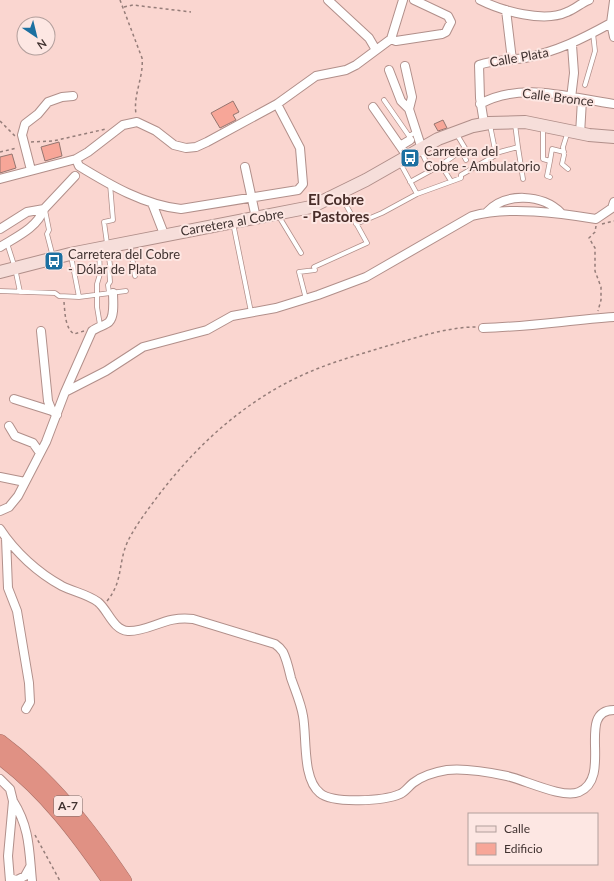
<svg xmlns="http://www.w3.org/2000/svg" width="614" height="881" font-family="Lato,sans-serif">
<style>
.building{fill:#f7a698;stroke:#95756f}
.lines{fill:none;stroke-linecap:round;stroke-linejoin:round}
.lane-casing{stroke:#b18f8a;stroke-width:5.5}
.street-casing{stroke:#b18f8a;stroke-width:10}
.secondary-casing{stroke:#b18f8a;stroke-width:14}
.highway-casing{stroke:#a87067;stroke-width:16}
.path{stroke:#957d79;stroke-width:1.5;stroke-dasharray:3 3;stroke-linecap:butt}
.lane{stroke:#fff;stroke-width:4}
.street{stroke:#fff;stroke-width:8}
.secondary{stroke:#f6deda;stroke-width:12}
.highway{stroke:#e09184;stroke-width:15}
.labels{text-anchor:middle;stroke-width:4;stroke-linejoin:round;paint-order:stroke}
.shield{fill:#fde7e3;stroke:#796966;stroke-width:1}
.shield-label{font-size:12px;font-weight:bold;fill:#413331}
.street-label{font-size:13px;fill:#413331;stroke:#fde7e3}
.poi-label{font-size:13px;fill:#413331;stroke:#fde7e3;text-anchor:start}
.quarter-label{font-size:15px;font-weight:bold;fill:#482d29;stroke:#fde7e3}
</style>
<rect width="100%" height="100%" fill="#fad6d0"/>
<path class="building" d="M233 101 239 112 233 115 236 120 220 128 211 113Z
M443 120 447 128 438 131 434 124Z
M59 142 62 156 45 161 41 147Z
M12 154 16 168 0 173V157Z"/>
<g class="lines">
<defs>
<path id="lane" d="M585 85 595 51 593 33
M384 100 409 136 416 132
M543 127V159L550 161 547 176 550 177
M568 131 563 147 564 155 562 164 568 169
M518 147 523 179
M461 150 466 160
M421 151 430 170
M496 153 518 147 515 124
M399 161 417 194
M550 161 552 149 564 152
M441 165 451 181
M410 182 441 165 465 148 456 133
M45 210 49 230 47 234 53 257
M278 215 301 253
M233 223 251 312
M356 224 382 213 417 194 461 178V175L496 155 490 125
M7 243 15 268 20 292
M130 244 135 276
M99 250 100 274 97 284V307L100 325
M71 256 79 297
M0 291 55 293 59 296 79 297 126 291
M109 293 108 285 110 282 109 267 110 265 104 222 113 220 110 184
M306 299 299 272 315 270 314 267 367 243 340 194"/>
<path id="street" d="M328 0 369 38 376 50
M480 0C502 11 544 23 567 12 575 9 581 3 589 0
M614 1 611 23 614 37
M506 10 512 60
M391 39 396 41 442 34 446 32 451 22 448 16 414 0
M389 70 401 101 409 109 412 97 405 66
M571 98 574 73 572 45
M480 104C522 81 570 98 614 104
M373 107 407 156
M409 109 422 149
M484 123 480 98 479 65C493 60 510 60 525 58 558 51 582 39 611 23
M580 134 582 100
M400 146 410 140
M76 159 79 166C110 185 144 205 181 209L298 190 303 184 300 148 277 104
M245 167 256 218
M31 170 22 135 25 124 38 114 48 102 62 97 73 96
M0 179 76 159 88 152 123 125 137 122 156 131 174 145 186 148 196 147 207 142 277 104 316 76 346 70 356 65 391 39 403 0
M152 203 164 234
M487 212C505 192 543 194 561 213
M0 229 27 212 44 209 75 176
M0 247C16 237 37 228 44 209
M483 328C527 327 570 320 614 317
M41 331 48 401 52 411 57 415
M65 392 92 331C97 327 106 325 109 322 115 316 113 300 113 293
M14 399 52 411
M9 426 15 436 33 443 40 453
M0 477 25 482
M0 511 9 507 18 496 46 442 65 392 106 371 143 347 207 330 232 316 276 308 318 295 366 277 472 216C509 206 559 213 596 219L612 208 614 202
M0 529C15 552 38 573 62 586 74 592 87 594 98 602 108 610 113 630 128 631 149 632 166 615 193 619L275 644C278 646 281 649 283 652 287 660 289 670 291 678 295 690 301 703 303 716 307 737 302 779 320 793 333 804 384 801 400 794 405 792 408 787 413 783 423 775 435 772 447 770 465 768 488 772 507 776 525 780 563 799 579 792 614 777 575 710 614 710
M6 538 8 588 17 611 29 683 30 702 26 709
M0 779 10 789 13 801 8 856 10 881
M13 801C30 828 29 850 32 881
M12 881 10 878 17 880 25 876 30 867"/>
<path id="secondary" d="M0 272 70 254 311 207 366 180 438 139 473 126 489 123 525 122 589 135 614 137"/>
<path id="highway" d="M0 742C51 780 89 829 124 881
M0 757C45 790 79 836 110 881"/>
</defs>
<use href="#lane" class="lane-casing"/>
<use href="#street" class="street-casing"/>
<use href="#secondary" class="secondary-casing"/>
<use href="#highway" class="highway-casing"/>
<path class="path" d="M120 0 142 58C144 77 133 94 136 114
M124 7 133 5 191 12
M0 121 15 136
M31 142 53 141 106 129
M0 152 17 148
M602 224 614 221
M596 226 595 232 589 238 595 248V271L601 287V300L598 311
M64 302C65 313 65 328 74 334L84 331
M107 601C123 582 118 564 127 543 133 530 143 516 152 504 192 449 243 401 307 373 332 362 361 354 387 346 416 338 446 327 476 327
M35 835 60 881"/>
<use href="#lane" class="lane"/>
<use href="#street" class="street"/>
<use href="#secondary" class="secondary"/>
<use href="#highway" class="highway"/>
</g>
<defs>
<symbol id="bus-square" viewBox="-11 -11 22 22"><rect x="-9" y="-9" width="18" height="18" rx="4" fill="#1c70a1" stroke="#fde7e3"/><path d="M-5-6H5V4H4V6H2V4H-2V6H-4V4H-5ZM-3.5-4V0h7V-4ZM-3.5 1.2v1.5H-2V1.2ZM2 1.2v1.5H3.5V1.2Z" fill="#fff"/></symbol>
</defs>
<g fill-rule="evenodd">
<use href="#bus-square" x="399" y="147" width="22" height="22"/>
<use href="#bus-square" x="43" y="250" width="22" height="22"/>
</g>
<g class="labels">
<rect class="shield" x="54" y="796" width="28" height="20" rx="3"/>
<g class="shield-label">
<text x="68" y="810">A-7</text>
</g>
<g class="street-label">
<text transform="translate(519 57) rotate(-10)" y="5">Calle Plata</text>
<text transform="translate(558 97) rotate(7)" y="5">Calle Bronce</text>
<text transform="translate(232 222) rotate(-10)" y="5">Carretera al Cobre</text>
</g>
<g class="poi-label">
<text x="424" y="156">Carretera del<tspan x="424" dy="15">Cobre - Ambulatorio</tspan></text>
<text x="68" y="259">Carretera del Cobre<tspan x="68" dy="15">- Dólar de Plata</tspan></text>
</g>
<g class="quarter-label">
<text x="336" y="205">El Cobre<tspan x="336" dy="17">- Pastores</tspan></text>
</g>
</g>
<rect x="468" y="813" width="130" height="52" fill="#fde7e3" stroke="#b29f9c"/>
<rect x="476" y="826" width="20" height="6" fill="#f6deda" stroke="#b29f9c"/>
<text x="504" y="833" font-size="12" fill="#413331">Calle</text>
<rect x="476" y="843" width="20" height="12" fill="#f7a698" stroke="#b29f9c"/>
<text x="504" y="853" font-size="12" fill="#413331">Edificio</text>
<g transform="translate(36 36) rotate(145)"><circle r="19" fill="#fde7e3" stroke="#b29f9c"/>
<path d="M0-3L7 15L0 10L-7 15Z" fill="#1c70a1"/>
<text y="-6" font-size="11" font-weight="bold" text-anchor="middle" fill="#413331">N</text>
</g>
</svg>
